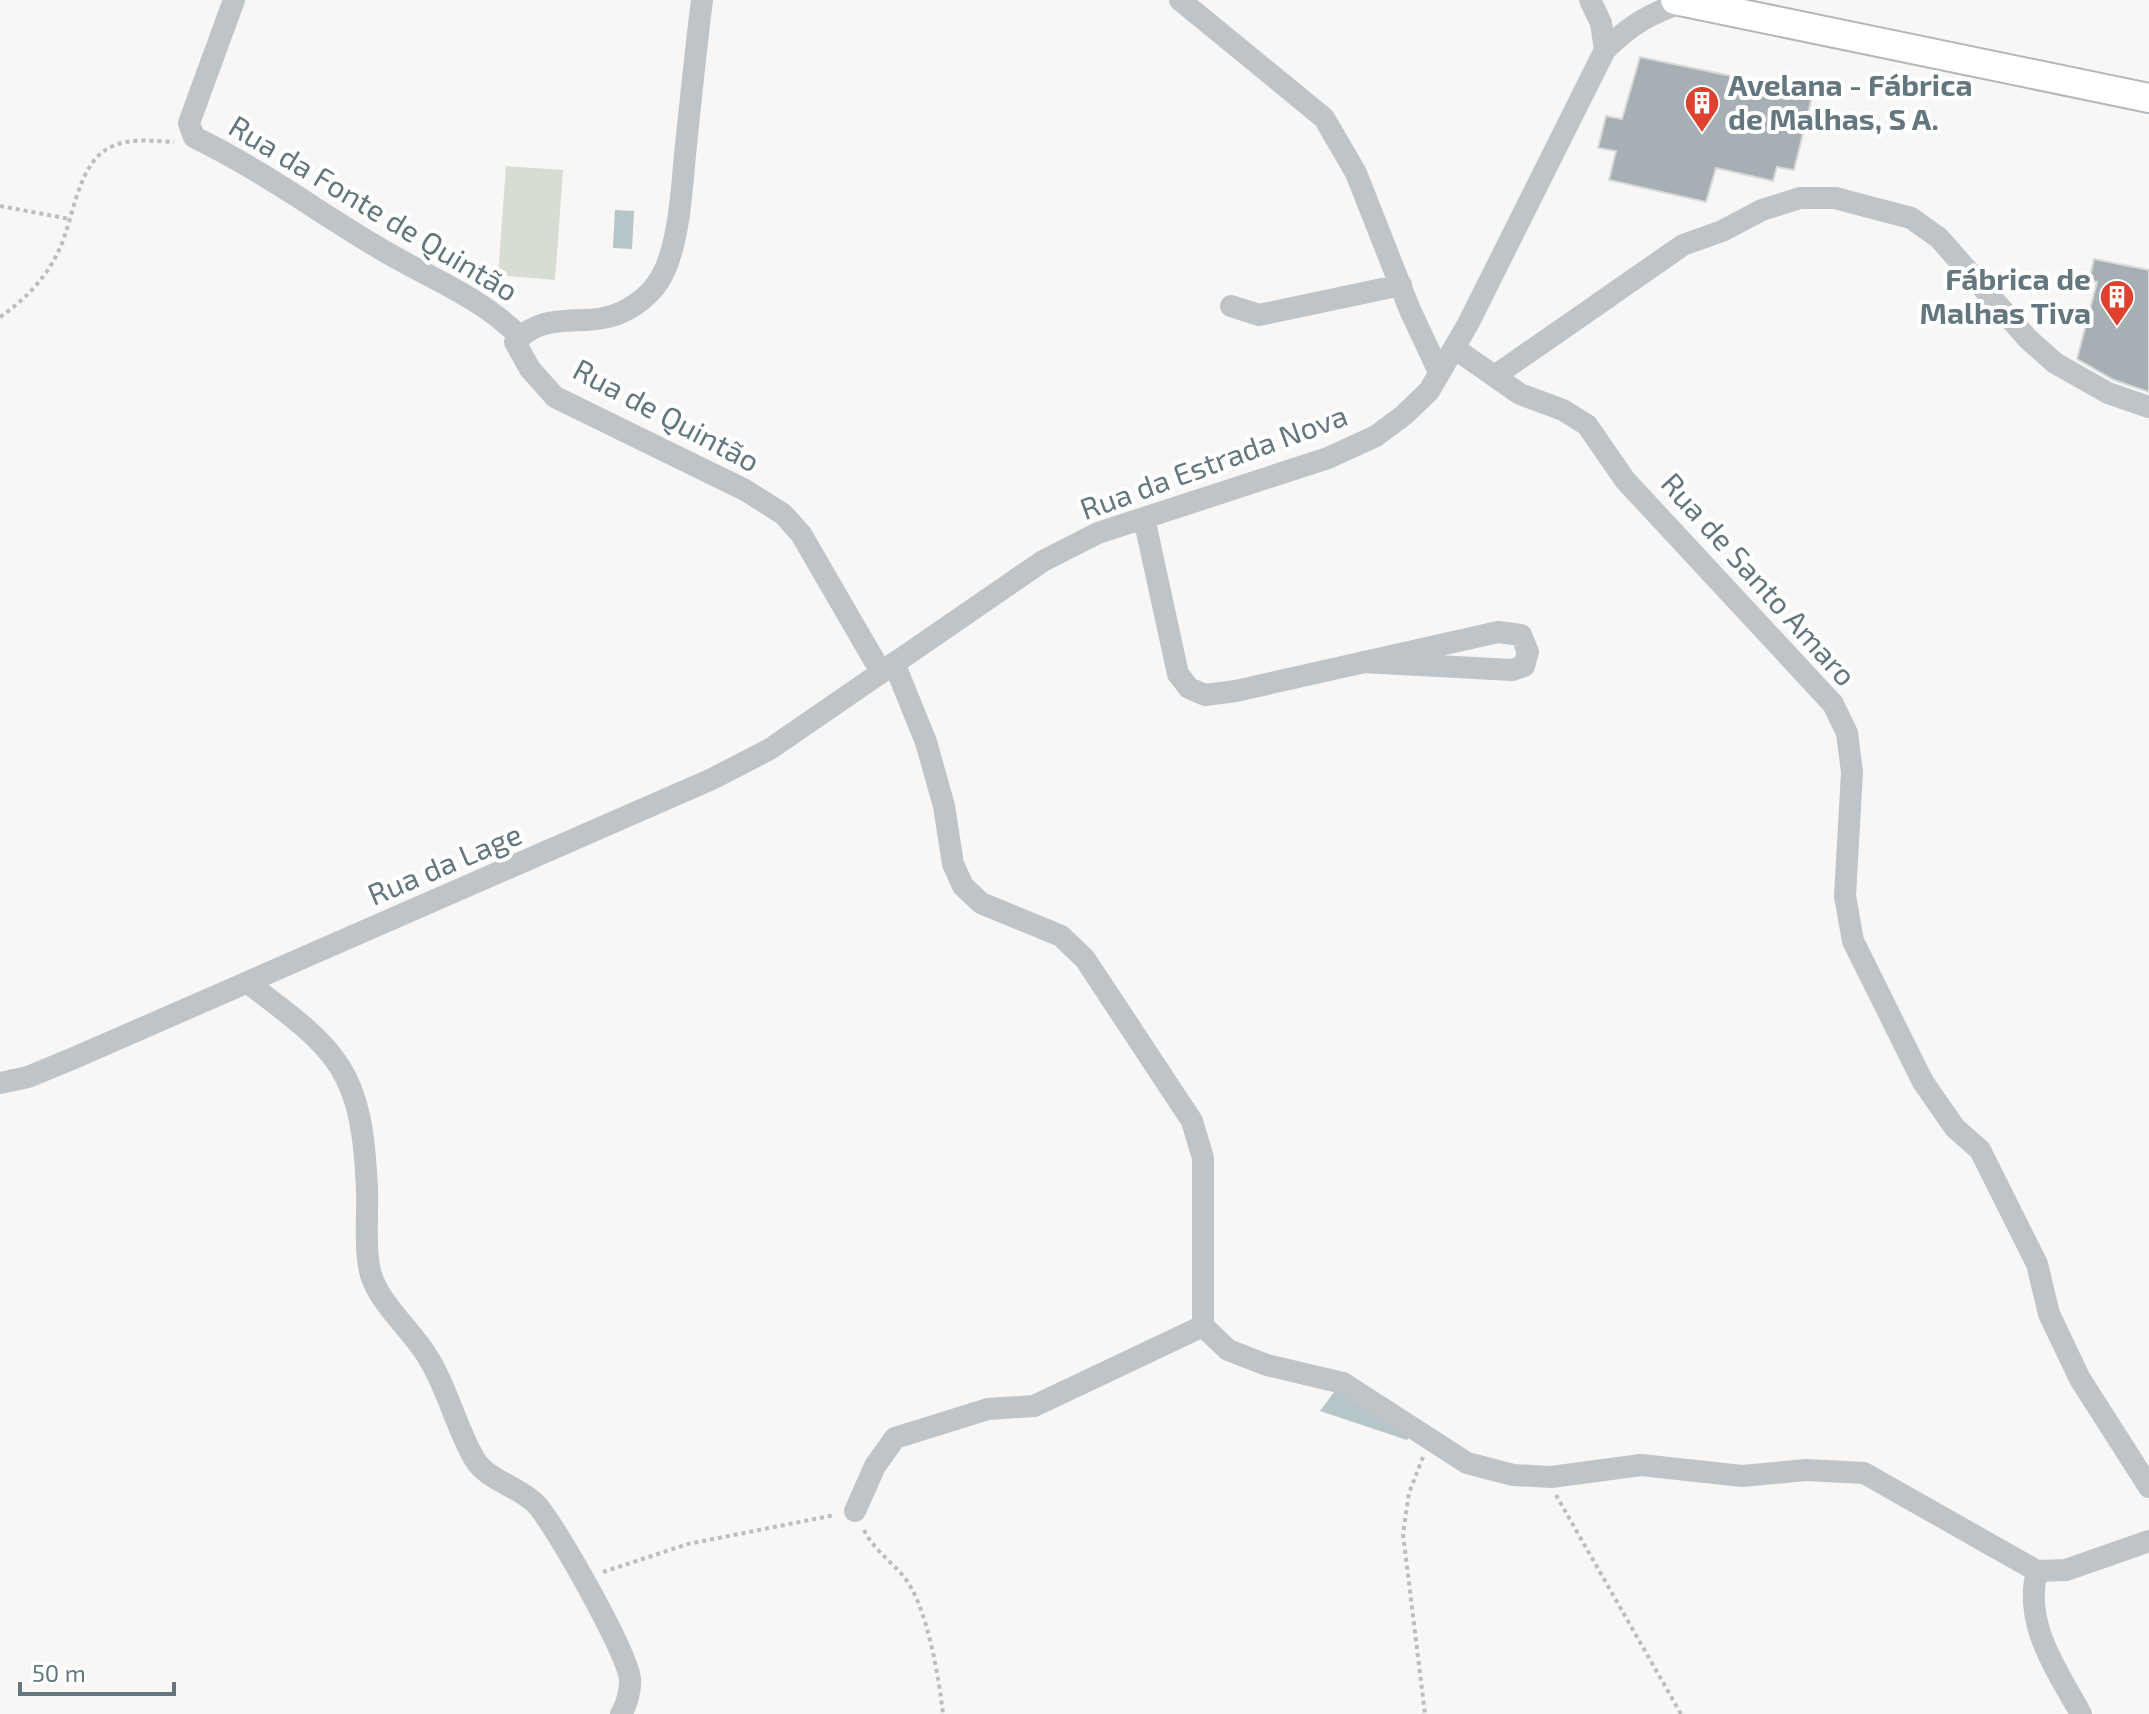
<svg xmlns="http://www.w3.org/2000/svg" width="2149" height="1714" font-family="'Exo 2',sans-serif">
<style>
.green{fill:#d8ddd4}
.water{fill:#b6c5c7}
.building{fill:#a6b0b4;stroke:#d9d9d7;stroke-width:2}
.lines{fill:none;stroke-linecap:round;stroke-linejoin:round}
.major-casing{stroke:#b2b8bb;stroke-width:32}
.path{stroke:#bbbec0;stroke-width:4;stroke-dasharray:4 4;stroke-linecap:butt}
.minor{stroke:#bec4c7;stroke-width:22}
.major{stroke:#fff;stroke-width:28}
.labels{text-anchor:middle;stroke-width:8;stroke-linejoin:round;paint-order:stroke}
.poi-label{font-size:30px;font-weight:bold;fill:#64777f;stroke:#fff;text-anchor:start}
.street-label{font-size:30px;fill:#64777f;stroke:#fff}
</style>
<rect width="100%" height="100%" fill="#f8f7f5"/>
<path class="green" d="M506 166 563 170 555 280 498 275Z"/>
<path class="water" d="M615 210 634 211 632 249 613 248Z
M1337 1388 1411 1434 1407 1440 1320 1411Z"/>
<path class="building" d="M1640 57 1813 93 1794 170 1777 167 1773 181 1716 168 1706 202 1609 180 1616 151 1598 148 1606 116 1622 119Z
M2094 259 2149 270V392L2114 380 2077 359 2097 282 2089 280Z"/>
<g class="lines">
<defs>
<path id="major" d="M1675 0 2149 98"/>
</defs>
<use href="#major" class="major-casing"/>
<path class="path" d="M0 206 70 219
M0 317C26 299 47 277 60 248 74 217 78 160 113 146 131 138 154 141 174 142
M1423 1457 1409 1493 1403 1534 1425 1714
M1556 1495 1681 1714
M864 1530C874 1550 890 1560 904 1577 927 1605 939 1678 943 1714
M603 1572 688 1544 835 1515"/>
<path class="minor" d="M234 0 189 123 194 137C258 168 314 209 374 245 422 275 481 296 520 337
M702 0C696 48 691 97 686 145 682 182 681 223 669 259 662 282 648 298 628 309 589 332 549 306 515 342L530 369 555 397 745 490 783 514 801 534 881 672
M1180 0 1324 118 1356 173 1410 310 1439 372
M1590 0 1601 23 1605 50
M1231 306 1259 315 1401 285
M1454 348 1520 394 1563 410 1587 425 1625 480 1833 704 1847 733 1852 772 1845 896 1853 941 1923 1082 1955 1128 1980 1150 2037 1264 2049 1314 2080 1379 2149 1487
M1496 375 1683 245 1722 231 1762 210 1800 198H1835L1911 218 1939 238 2028 339 2055 363 2108 393 2149 407
M1144 518 1178 674 1189 688 1205 695 1236 691 1498 632 1521 635 1528 652 1524 666 1512 670 1363 662
M894 663 926 742 944 806 953 864 963 886 981 903 1061 936 1085 959 1192 1121 1203 1158V1326L1228 1350 1267 1365 1343 1383 1467 1463 1513 1475 1551 1477 1641 1465 1742 1476 1806 1470 1864 1473 2037 1571 2066 1570 2149 1541
M248 983C340 1052 362 1070 367 1190 368 1215 364 1250 371 1275 381 1306 413 1331 429 1359 448 1390 456 1427 474 1458 487 1481 517 1485 536 1504 555 1524 628 1654 630 1679 631 1689 626 1707 621 1714
M0 1083 28 1077 74 1058 712 779 770 749 1043 561 1098 533 1328 458 1376 436 1404 415 1429 391 1468 324 1605 50C1630 25 1652 12 1685 2
M855 1511 875 1466 895 1438 988 1409 1034 1406 1203 1326
M2037 1571C2023 1624 2057 1670 2081 1714"/>
<use href="#major" class="major"/>
</g>
<defs>
<symbol id="building-pin" viewBox="-11 -11 22 30"><path d="M0 17L-7.5 6A9.5 9.5 0 1 1 7.5 6Z" fill="#de422e" stroke="#fff"/><path d="M-4-6H4V6H1V3H-1V6H-4ZM-2.5-4.3h1.7v1.8h-1.7ZM.8-4.3h1.7v1.8H.8ZM-2.5-1h1.7V.8h-1.7ZM.8-1h1.7V.8H.8Z" fill="#fff"/></symbol>
</defs>
<g fill-rule="evenodd">
<use href="#building-pin" x="1682" y="83" width="40" height="54"/>
<use href="#building-pin" x="2097" y="277" width="40" height="54"/>
</g>
<g class="labels">
<g class="poi-label">
<text x="1728" y="96">Avelana - Fábrica<tspan x="1728" dy="34">de Malhas, S A.</tspan></text>
<text x="2091" y="290" text-anchor="end">Fábrica de<tspan x="2091" dy="34">Malhas Tiva</tspan></text>
</g>
<g class="street-label">
<text transform="translate(373 209) rotate(31)" y="10">Rua da Fonte de Quintão</text>
<text transform="translate(666 416) rotate(28)" y="10">Rua de Quintão</text>
<text transform="translate(1214 463) rotate(-20)" y="10">Rua da Estrada Nova</text>
<text transform="translate(1758 580) rotate(48)" y="10">Rua de Santo Amaro</text>
<text transform="translate(445 865) rotate(-23)" y="10">Rua da Lage</text>
</g>
</g>
<path d="M20 1682v12h154v-12" fill="none" stroke="#64777f" stroke-width="4"/>
<text x="32" y="1682" font-size="24" fill="#64777f" stroke="#ffffff" stroke-width="6" paint-order="stroke">50 m</text>
</svg>
